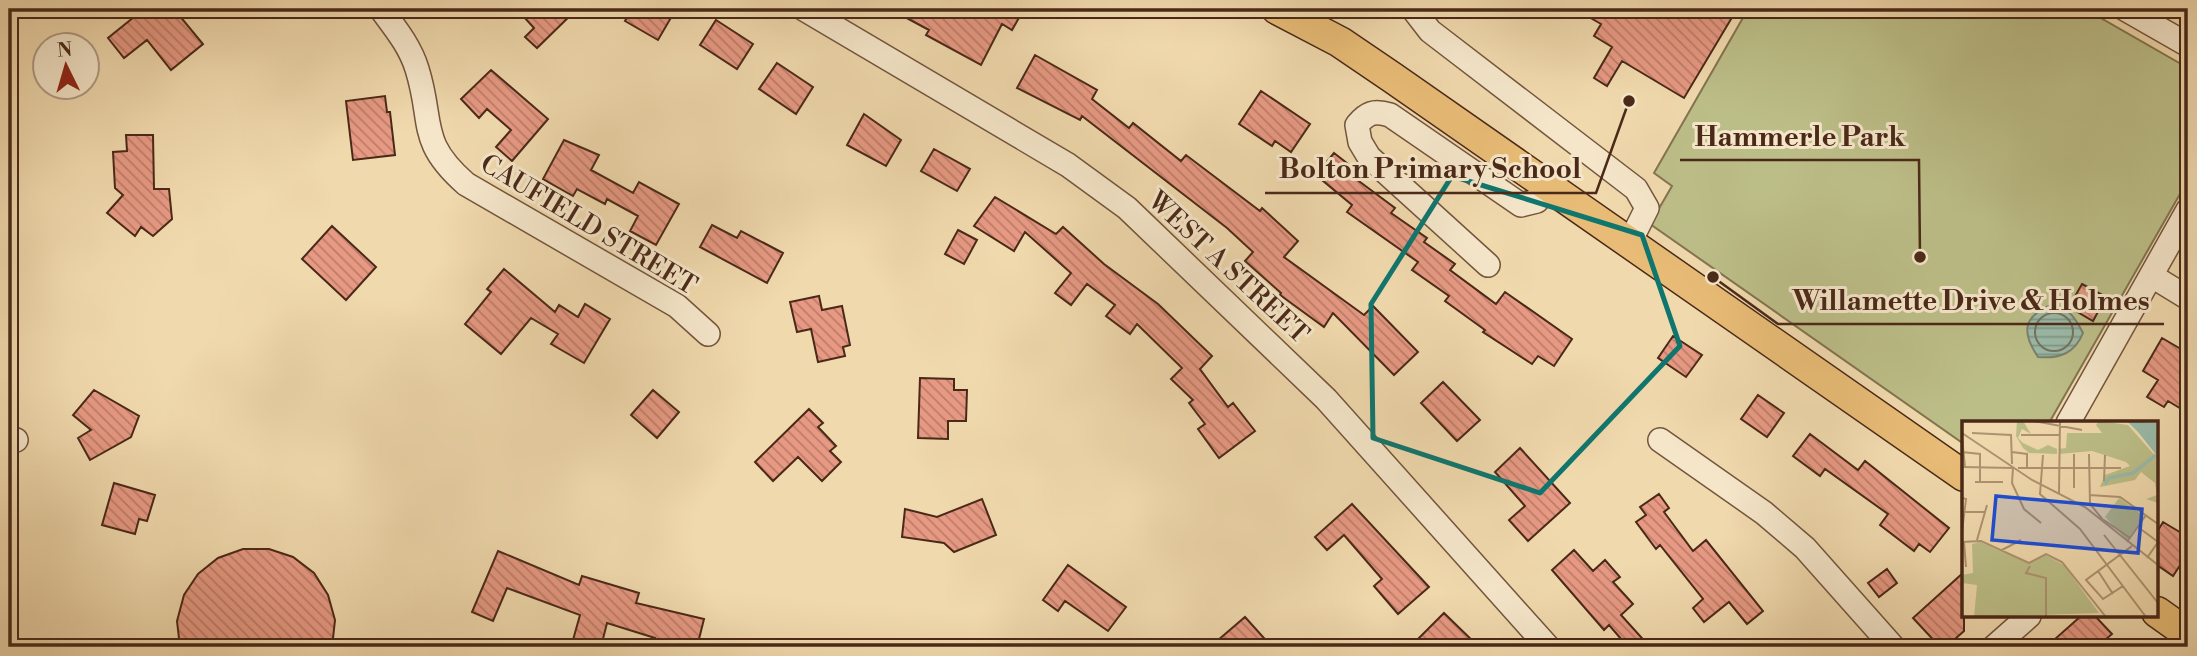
<svg xmlns="http://www.w3.org/2000/svg" width="2197" height="656" font-family="'Libre Bodoni',serif">
<style>
.green{fill:#bcbe88;stroke:#837450;stroke-width:2}
.water{fill:url(#water-rules);stroke:#7a806e;stroke-width:2}
.lines{fill:none;stroke-linecap:round;stroke-linejoin:round}
.shore{stroke:#727260;stroke-width:2}
.building{fill:url(#building-back-hatch);stroke:#4a2918;stroke-width:2}
.minor-casing{stroke:#74553d;stroke-width:26}
.major-casing{stroke:#4a2918;stroke-width:33}
.minor{stroke:#f5e6ca;stroke-width:23}
.major{stroke:#e8bc76;stroke-width:30}
.marked{fill:none;stroke:#0f766e;stroke-width:5;stroke-linejoin:round}
.labels{text-anchor:middle;stroke-width:6;stroke-linejoin:round;paint-order:stroke}
.street-label{font-size:26px;fill:#4a2918;stroke:#f5e6ca}
.inset-river{fill:none;stroke:#9abaa8;stroke-width:3.5}
.inset-road{fill:none;stroke:#ae9371;stroke-width:2}
.view{fill:#1d4ed8;fill-opacity:0.15;stroke:#1d4ed8;stroke-width:3.5}
.inset-edge{fill:none;stroke:#4a2918;stroke-width:3.5}
.leader{fill:none;stroke:#4a2918;stroke-width:2.5}
.callout-dot{fill:#4a2918;stroke:#f5e6ca;stroke-width:2.5}
.callout-label{font-size:28px;text-anchor:middle;font-weight:bold;fill:#4a2918;stroke:#f5e6ca;stroke-width:6;stroke-linejoin:round;paint-order:stroke}
</style>
<defs>
<pattern id="water-rules" width="6" height="5" patternUnits="userSpaceOnUse" patternTransform="scale(1.75)"><rect width="6" height="5" fill="#9abaa8"/><path d="M0 2.5h6" fill="none" stroke="#809788"/></pattern>
<pattern id="building-back-hatch" width="6" height="6" patternUnits="userSpaceOnUse" patternTransform="scale(1.75)"><rect width="6" height="6" fill="#e79983"/><path d="M-1 5l2 2M0 0l6 6M5-1l2 2" fill="none" stroke="#bd7d6a"/></pattern>
</defs>
<rect width="100%" height="100%" fill="#f0d9ad"/>
<filter id="stains"><feTurbulence type="fractalNoise" baseFrequency=".00286" numOctaves="4"/><feColorMatrix values="0 0 0 0 .2 0 0 0 0 .09 0 0 0 0 .02 0 0 0 .5 -.17"/></filter>
<radialGradient id="worn" r=".72"><stop offset=".6" stop-color="#630" stop-opacity="0"/><stop offset="1" stop-color="#630" stop-opacity=".3"/></radialGradient>
<path class="green" d="M1748 9H2085L2188 68V180L2049 423H1964V444L1650 224 1672 186 1654 173Z"/>
<path class="water" d="M2051 305C2068 307 2075 317 2083 333 2075 353 2060 359 2038 357 2022 333 2022 317 2051 305Z"/>
<g class="lines">
<path class="shore" d="M2035 332a19 19 0 1 1 38 0a19 19 0 1 1-38 0Z"/>
</g>
<path class="building" d="M144 9H174L203 44 171 70 147 40 124 58 108 38Z
M532 9H577L537 48 525 37 534 28 524 17Z
M632 9H676L658 40 625 21Z
M890 9H1024L1012 30 1002 24 981 65 926 35 929 30Z
M1575 9H1737L1684 98 1622 61 1607 86 1594 78 1612 47 1594 36 1601 24Z
M716 20 753 44 737 69 700 45Z
M1035 55 1097 90 1092 99 1129 128 1133 123 1181 161 1186 155 1260 211 1262 208 1298 241 1284 257 1364 315 1373 306 1418 352 1394 375 1333 313 1324 327 1280 295 1281 293 1245 261 1253 252 1227 228 1082 116 1080 120 1017 88Z
M777 63 813 87 796 114 759 89Z
M491 70 548 119 512 161 496 147 511 130 487 109 479 118 461 99Z
M1261 91 1310 124 1291 152 1275 141 1272 146 1239 124Z
M385 96 387 112H390L395 155 353 160 346 101Z
M864 114 901 140 886 166 847 145Z
M126 135H153L154 189H169L172 219 153 236 141 227 135 236 107 213 123 195 115 188 113 152 127 151Z
M564 140 599 155 591 170 633 193 639 182 679 204 656 245 630 231 638 216 607 199 605 204 577 189 573 196 543 179Z
M934 149 970 169 957 191 921 171Z
M1334 153 1361 174 1356 179 1395 208 1391 213 1427 238 1424 242 1455 264 1450 270 1496 304 1505 292 1572 339 1554 366 1538 356 1532 364 1483 332 1485 330 1445 301 1449 296 1412 270 1418 262 1347 212 1352 205 1316 175Z
M995 197 1056 234 1063 227 1104 264 1158 304 1212 356 1200 369 1228 407 1233 403 1255 431 1219 458 1198 429 1205 424 1189 403 1193 400 1171 379 1182 368 1137 324 1130 334 1106 316 1115 305 1087 284 1071 305 1055 293 1071 273 1025 232 1014 251 974 226Z
M712 225 737 238 741 231 783 253 767 283 700 247Z
M332 226 376 267 346 300 302 259Z
M958 230 977 240 964 264 945 254Z
M504 269 555 312 559 305 578 317 585 304 610 319 584 363 551 344 558 334 531 318 501 354 465 324 491 292 487 289Z
M2082 284 2106 297 2093 321 2069 307Z
M819 296 822 310 842 306 850 345 843 347 845 356 818 362 811 329 797 332 790 302Z
M1673 336 1702 355 1686 377 1658 358Z
M2162 338 2186 352 2182 358 2188 362V373L2183 383 2188 386V413L2168 401 2164 407 2147 397 2158 380 2143 371Z
M920 378 954 379V390H967L966 421H948V439L918 438Z
M1443 382 1480 420 1457 441 1421 403Z
M94 390 139 416 131 437 90 460 78 438 91 430 73 415Z
M653 390 679 412 657 438 631 415Z
M1758 395 1784 413 1767 437 1741 419Z
M809 409 823 423 818 427 836 446 830 451 841 462 822 481 798 457 773 481 755 462Z
M1810 434 1858 470 1865 461 1949 528 1930 552 1919 544 1914 551 1880 525 1888 514 1825 469 1820 476 1793 456Z
M1520 448 1570 503 1528 541 1509 520 1525 506 1495 472Z
M114 483 155 495 147 521 139 519 135 534 102 525Z
M1659 494 1669 508 1664 512 1693 551 1706 540 1763 611 1747 624 1729 602 1704 622 1693 608 1703 599 1660 545 1656 549 1636 522 1646 515 1640 507Z
M982 499 996 535 954 552 944 543 902 537 905 509 937 517Z
M1352 504 1429 587 1398 614 1374 586 1382 579 1344 535 1327 550 1315 537Z
M2163 522 2188 537V553L2173 576 2157 565V532Z
M243 549H269L293 557 314 573 328 595 335 620 332 647H180L177 621 184 595 198 574 218 558Z
M1574 550 1593 571 1605 560 1620 577 1613 582 1633 604 1621 615 1650 647H1628L1609 625 1604 630 1552 570Z
M498 551 579 585 582 576 639 593 636 603 704 619 697 647H653L655 638 607 623 601 647H571L580 615 507 588 493 621 472 612Z
M1068 565 1126 607 1108 631 1065 601 1058 611 1043 600Z
M1887 569 1897 583 1879 597 1868 583Z
M1964 572V631L1946 647H1940L1913 618Z
M1444 613 1479 647H1410Z
M2081 616H2095L2112 634 2097 647H2062L2055 639Z
M1245 617 1272 647H1210Z"/>
<g class="lines">
<defs>
<path id="minor" d="M381 9C395 28 410 46 417 69 434 123 417 141 466 184L677 306 708 334
M804 9 1068 165 1127 208 1326 399 1548 647
M1413 9 1430 31 1636 189 1647 208 1630 242
M2125 9 2188 45
M1488 265 1369 157 1360 142 1357 125C1367 113 1374 110 1390 115L1521 205 1537 201 1548 185
M2152 276 2188 298
M2068 423 2188 210
M9 437 16 440
M1660 440 1764 513 1805 548 1893 647
M1994 647 2029 616"/>
<path id="major" d="M1277 9 1340 42 1393 78 1964 476
M2157 612 2188 634"/>
</defs>
<use href="#minor" class="minor-casing"/>
<use href="#major" class="major-casing"/>
<use href="#minor" class="minor"/>
<use href="#major" class="major"/>
</g>
<path class="marked" d="M1452 176 1642 235 1680 346 1540 493 1373 438 1371 304Z"/>
<g class="labels">
<g class="street-label">
<text transform="translate(589 224) rotate(31)" y="9">CAUFIELD STREET</text>
<text transform="translate(1229 267) rotate(43)" y="9">WEST A STREET</text>
</g>
</g>
<g transform="translate(1962 421)">
<rect width="196" height="196" fill="#f0d9ad"/>
<path d="M157 77 182 95 165 119 143 96Z" fill="#bcbe88"/>
<path d="M55 0H61L69 13 60 8 56 17 61 22 76 29 86 24 95 28V33L67 32 61 27 54 15ZM137 0 166 4 196 38V82L184 78 195 74 193 62 179 51 173 59 138 66 143 54 168 45 164 41 130 30 97 33V28L104 27 105 12H140L134 4ZM18 121 65 142 83 134 102 144 137 192 12 196 15 164 0 162V154L11 152 10 123Z" fill="#bcbe88"/>
<path d="M165 0 194 2 196 36 176 11Z" fill="#9abaa8"/>
<path class="inset-river" d="M143 63 147 57 171 52 194 34"/>
<path class="inset-road" d="M72 0 120 9M0 12 70 59 123 86 196 144M10 12 49 14 50 43M59 14H97M0 16 3 46M0 31 18 33V61M50 31 65 33V48M127 33 128 83 142 100M81 34 78 73 118 108 184 196M0 46 51 47 50 62 62 88 79 102M56 47H159M142 60 143 34M13 61H41M112 67V33M97 72 98 0M127 74 158 76 196 103M0 77 4 78 0 111M0 91H24M142 99 168 117M176 106 196 121 185 137M142 114 196 182M15 119 25 84M0 121 19 120 67 142M2 121 4 146M165 121 184 94M40 129 59 119M67 142 84 133 100 141 144 196M68 145 64 152 84 157V196M136 150 151 173M161 165 141 178 124 159 170 125"/>
<path class="view" d="M34 75 180 88 176 132 30 119Z"/>
<rect width="196" height="196" class="inset-edge"/>
</g>
<path class="leader" d="M1920 257L1919 160H1680M1629 101L1596 193H1265M1713 277L1778 324H2164"/>
<g class="callout-dot">
<circle cx="1920" cy="257" r="7"/>
<circle cx="1629" cy="101" r="7"/>
<circle cx="1713" cy="277" r="7"/>
</g>
<g class="callout-label">
<text x="1800" y="146">Hammerle Park</text>
<text x="1430" y="178">Bolton Primary School</text>
<text x="1971" y="310">Willamette Drive &amp; Holmes</text>
</g>
<rect width="2197" height="656" fill="none" stroke="#f0d9ad" stroke-width="35"/>
<rect x="10" y="10" width="2176" height="635" fill="none" stroke="#4a2918" stroke-width="3.5"/>
<rect x="18" y="18" width="2162" height="621" fill="none" stroke="#4a2918" stroke-width="2"/>
<g transform="translate(66 66) rotate(355)"><circle r="33" fill="#f5e6ca" stroke="#b19a83" stroke-width="2"/>
<path d="M0-5L12 26L0 18L-12 26Z" fill="#8f2418"/>
<text y="-10" font-size="19" font-weight="bold" text-anchor="middle" fill="#4a2918">N</text>
</g>
<rect width="100%" height="100%" filter="url(#stains)"/>
<rect width="100%" height="100%" fill="url(#worn)"/>
</svg>
